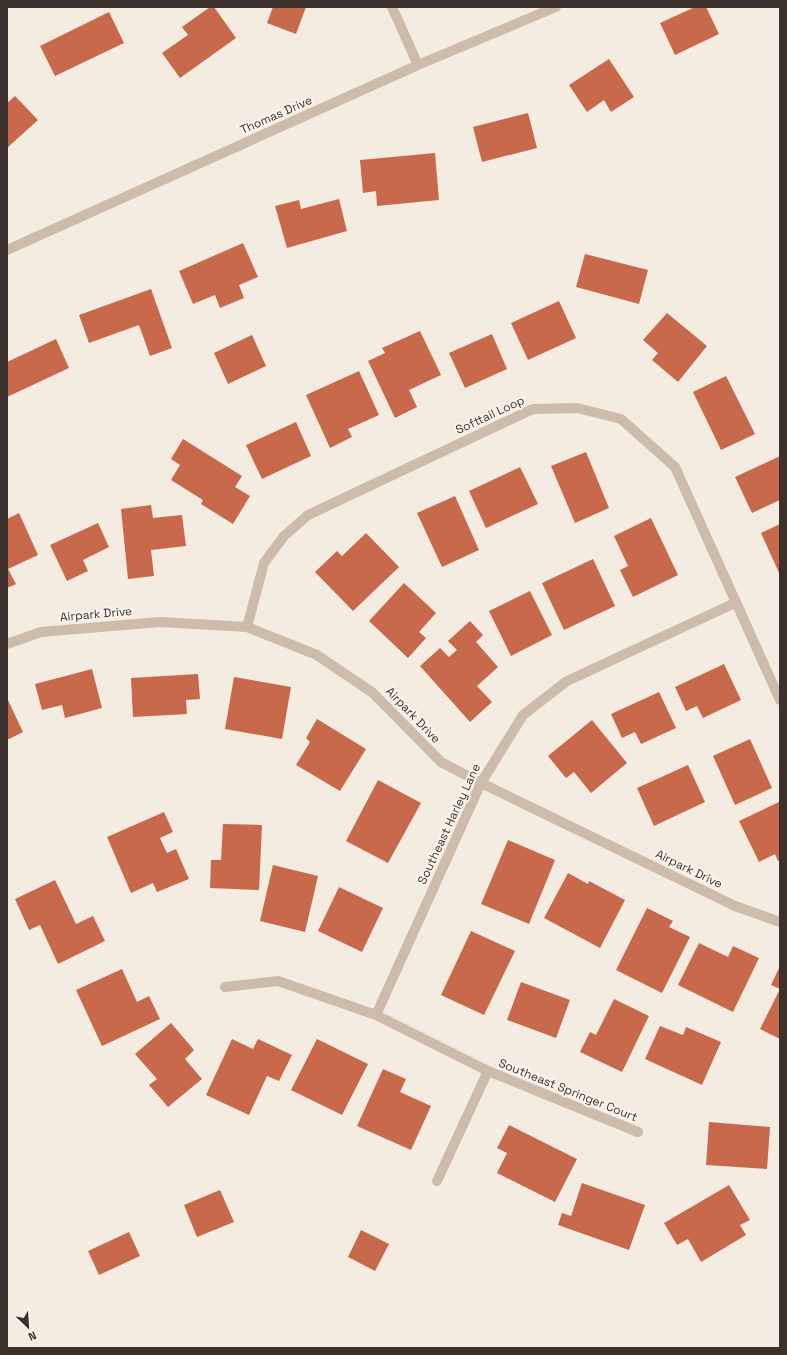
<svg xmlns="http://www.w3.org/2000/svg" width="787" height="1355" font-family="'Space Grotesk',sans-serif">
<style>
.building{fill:#c8694b}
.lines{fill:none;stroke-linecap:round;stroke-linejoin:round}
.minor{stroke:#cdbbac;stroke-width:10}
.labels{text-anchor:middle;stroke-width:4;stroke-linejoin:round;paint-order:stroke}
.street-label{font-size:12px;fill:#3b302b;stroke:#fbf5ee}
</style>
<rect width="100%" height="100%" fill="#f4ebe1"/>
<path class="building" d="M210 7H214L236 38 180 78 162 53 188 35 182 27Z
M273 7H306L296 34 267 23Z
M695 7H706L719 34 675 55 660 23Z
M109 12 124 43 55 76 40 46Z
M609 59 634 97 611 112 604 100 587 112 569 85Z
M15 96 38 120 7 148V103Z
M528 113 537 148 482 162 473 127Z
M435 153 439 200 377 206 376 191 363 193 360 160Z
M339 199 347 231 287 248 275 206 299 200 301 209Z
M243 243 258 277 239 285 244 298 220 308 215 295 193 304 179 271Z
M585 254 648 270 639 304 576 287Z
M151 289 172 348 150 356 139 325 89 343 79 315Z
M559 301 576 338 528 360 511 323Z
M667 313 707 346 678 382 652 360 658 353 643 340Z
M420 331 441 375 409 390 417 407 395 418 368 361 385 353 382 348Z
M492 334 507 369 465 388 449 353Z
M252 335 266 366 228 384 214 353Z
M56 339 69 368 7 397V362Z
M359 371 379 415 348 429 352 437 330 448 306 395Z
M726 376 755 434 721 450 693 392Z
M296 422 311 456 262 479 246 445Z
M183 439 242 476 235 487 250 496 233 524 201 504 203 500 171 480 180 465 171 459Z
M586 452 609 508 575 523 551 466Z
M780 456V500L752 513 735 477Z
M520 467 538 504 486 528 469 491Z
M455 496 479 550 442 567 417 513Z
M151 505 153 518 182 515 186 546 151 550 154 576 128 579 121 509Z
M19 513 38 555 8 569 16 584 7 588V519Z
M651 518 678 575 633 597 620 570 628 566 614 536Z
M98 523 109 547 83 560 88 571 67 581 50 545Z
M780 524V575L761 533Z
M366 533 399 567 353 611 315 572 337 551 342 556Z
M593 559 615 606 564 630 542 583Z
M404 583 436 613 419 632 426 638 408 658 369 621Z
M530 591 552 635 511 656 489 611Z
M470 621 483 635 476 642 498 667 477 686 492 702 470 722 420 666 440 648 449 657 457 650 448 641Z
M724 664 741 700 703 718 697 706 686 711 675 687Z
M92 669 102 708 65 718 62 705 42 710 35 684Z
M198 674 200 699 186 700 187 714 133 717 131 678Z
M234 677 291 687 282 739 225 729Z
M659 692 676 728 641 744 635 732 622 738 611 714Z
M7 698 23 732 7 740Z
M317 719 366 749 340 791 296 765 310 742 306 738Z
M592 720 627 763 591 793 574 772 566 778 548 756Z
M750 739 772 788 735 805 713 756Z
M688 765 705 802 654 826 637 788Z
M378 780 421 803 388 863 346 841Z
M779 802 780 860 778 861 775 854 759 862 739 821Z
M164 812 173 832 160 838 167 853 176 849 189 879 157 892 153 883 131 893 107 837Z
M223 824 262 825 259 890 210 888 211 860H221Z
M508 840 555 860 529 924 481 904Z
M273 865 318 876 305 932 260 921Z
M568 873 588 884 589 881 625 900 600 948 544 918Z
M55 880 76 924 93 916 105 941 58 964 40 925 29 930 15 899Z
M339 887 383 908 362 952 318 931Z
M647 908 673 921 669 927 690 937 662 993 616 970Z
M471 931 515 951 484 1015 441 995Z
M699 943 728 957 733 946 759 958 733 1012 678 985Z
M780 966V1039L760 1029 780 989 771 985Z
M122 969 137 1002 149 996 160 1019 102 1046 76 990Z
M521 982 570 1000 556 1038 507 1020Z
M614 999 649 1016 622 1072 580 1052 590 1032 596 1035Z
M171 1023 194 1050 185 1059 202 1079 168 1107 149 1085 157 1079 135 1054Z
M660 1026 683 1035 686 1027 721 1042 702 1085 645 1059Z
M232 1039 253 1049 258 1039 292 1055 279 1081 267 1076 249 1115 206 1095Z
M317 1039 368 1064 342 1115 291 1090Z
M383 1069 406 1079 400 1092 431 1106 411 1150 357 1126Z
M709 1122 770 1127 767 1169 706 1165Z
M509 1125 577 1159 555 1202 497 1173 507 1153 497 1148Z
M582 1183 645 1205 629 1250 558 1225 562 1213 571 1216Z
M729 1185 750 1220 740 1225 746 1235 701 1262 688 1239 677 1245 664 1223Z
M220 1190 234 1222 197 1237 184 1205Z
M361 1230 389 1244 375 1271 348 1257Z
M129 1232 140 1256 99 1275 88 1251Z"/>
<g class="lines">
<path class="minor" d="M392 7 418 65
M7 250 418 65 556 7
M247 627 264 563 284 536 308 515 533 409 577 408 621 419 675 467 780 700
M7 644 41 632 160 622 247 627 317 655 373 693 441 762 481 783 735 906 780 922
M225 987 278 981 376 1015 488 1071 638 1132
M376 1015 481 783 523 715 567 681 735 603
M437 1181 488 1071"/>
</g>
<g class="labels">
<g class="street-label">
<text transform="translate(276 115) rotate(-24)" y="4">Thomas Drive</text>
<text transform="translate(490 415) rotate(-25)" y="4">Softtail Loop</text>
<text transform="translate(96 614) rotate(-5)" y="4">Airpark Drive</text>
<text transform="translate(413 715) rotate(46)" y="4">Airpark Drive</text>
<text transform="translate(449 824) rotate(-65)" y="4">Southeast Harley Lane</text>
<text transform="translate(689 869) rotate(26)" y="4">Airpark Drive</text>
<text transform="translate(568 1090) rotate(22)" y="4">Southeast Springer Court</text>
</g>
</g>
<rect width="787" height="1355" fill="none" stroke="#3b302b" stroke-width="16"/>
<g transform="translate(28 1327) rotate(155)" stroke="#fbf5ee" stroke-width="3" paint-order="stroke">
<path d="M0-3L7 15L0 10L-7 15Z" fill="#3b302b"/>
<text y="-6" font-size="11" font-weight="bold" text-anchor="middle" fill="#3b302b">N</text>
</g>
</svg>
